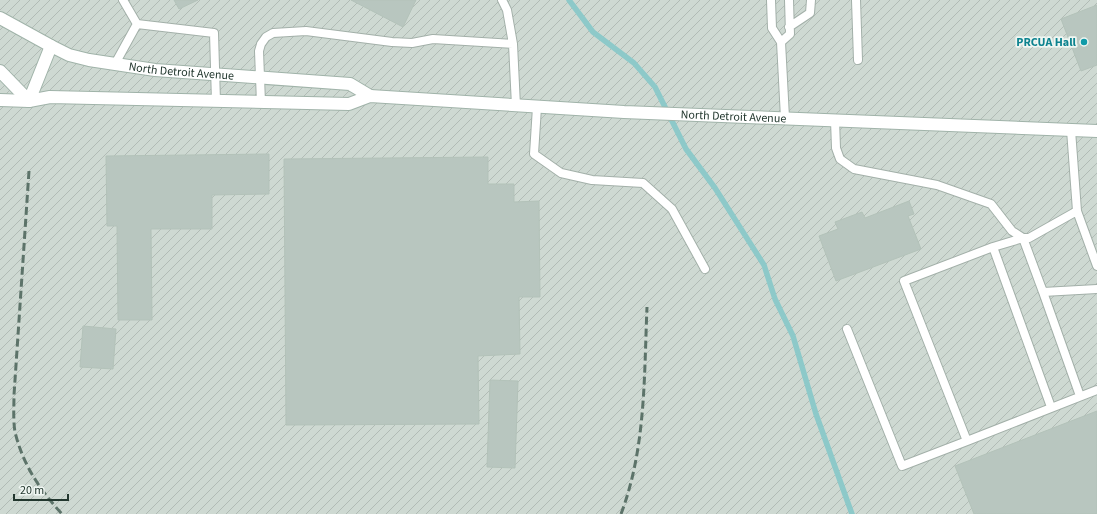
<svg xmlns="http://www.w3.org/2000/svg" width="1097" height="514" font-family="'Source Sans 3',sans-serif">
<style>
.industrial{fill:url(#industrial-furrows)}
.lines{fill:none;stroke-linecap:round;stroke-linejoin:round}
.stream{stroke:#8dc9c9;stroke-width:5.5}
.building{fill:#b8c6bf;stroke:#b3c2b9}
.lane-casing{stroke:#a3b0a9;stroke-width:10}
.secondary-casing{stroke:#a0b3a9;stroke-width:14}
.lane{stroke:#fff;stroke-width:8}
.secondary{stroke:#fff;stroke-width:12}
.rail{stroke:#5c7369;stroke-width:3;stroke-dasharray:8 4;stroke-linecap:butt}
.culture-dot{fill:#0f9aa8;stroke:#eff6f2;stroke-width:1.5}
.labels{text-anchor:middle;stroke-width:3.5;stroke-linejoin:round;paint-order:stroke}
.culture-label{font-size:12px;font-weight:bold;fill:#0d838f;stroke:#eff6f2;text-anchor:end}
.street-label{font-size:12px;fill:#22372e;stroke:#eff6f2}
</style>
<defs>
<pattern id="industrial-furrows" width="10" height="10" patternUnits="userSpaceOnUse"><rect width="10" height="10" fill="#ced9d2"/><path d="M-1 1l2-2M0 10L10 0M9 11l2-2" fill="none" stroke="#b1bbb5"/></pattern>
</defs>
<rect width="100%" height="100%" fill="#e0e9e3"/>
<path class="industrial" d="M0 0H1097V514H0Z"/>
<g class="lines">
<path class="stream" d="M569 0 593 32 634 63 655 87 686 149 715 188 764 265 775 299 793 336 816 414 852 514"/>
</g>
<path class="building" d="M174 0H198L179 9Z
M351 0H416L403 27Z
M1097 5V65L1081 71 1061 19Z
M269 154V194L212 195V229H151L152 320H118L117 226H107L106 156Z
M488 157V184H514V202L539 201 540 297H519L520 354 478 356 479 424 286 425 284 159Z
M909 201 914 214 908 216 921 249 836 281 819 236 838 229 835 222 862 212 865 218Z
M83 326 116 329 113 369 80 367Z
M490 380 518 381 515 468 487 467Z
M1097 411V514H974L955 466Z"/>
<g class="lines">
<defs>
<path id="lane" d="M123 0 137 24
M502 0 507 10 513 44
M771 0 772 28 781 42 785 118
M856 0 858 60
M789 27 810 13 811 0
M781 42 790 34 789 0
M115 64 137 24 214 33 216 102
M261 103 259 51 261 44 266 37 273 33 306 31 392 42 412 43 433 39 513 44 516 106
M537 107 534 154 561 173 592 180 643 183 672 209 705 269
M835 120 836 148 840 159 854 169 937 185 991 204 1012 231 1023 238 1043 292 1097 289
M1077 211 1097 266
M993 247 1023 238H1029L1077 211 1071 130
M1043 292 1080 396
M847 329 902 466 967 441
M1051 407 993 247 904 281 967 441 1097 390"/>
<g id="secondary">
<path id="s1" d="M0 18 51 46 69 55 89 60 155 70 350 84 370 96"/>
<path d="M0 71 29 101 51 46"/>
<path id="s2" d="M0 100 29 101 50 97 349 104 370 96 624 112 1097 131"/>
</g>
</defs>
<use href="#lane" class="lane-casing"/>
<use href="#secondary" class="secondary-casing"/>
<use href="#lane" class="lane"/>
<use href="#secondary" class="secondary"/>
<path class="rail" d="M29 171 14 395C14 406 13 420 15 432 23 465 40 490 62 514
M621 514C646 448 644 377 647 307"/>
</g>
<circle class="culture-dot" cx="1084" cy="42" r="4"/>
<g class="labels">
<g class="culture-label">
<text x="1076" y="46">PRCUA Hall</text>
</g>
<g class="street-label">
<text dy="4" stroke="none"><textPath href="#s1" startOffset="192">North Detroit Avenue</textPath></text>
<text dy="4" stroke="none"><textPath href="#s2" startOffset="736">North Detroit Avenue</textPath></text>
</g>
</g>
<path d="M14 494v6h54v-6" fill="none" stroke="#22372e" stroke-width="2"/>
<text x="20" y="494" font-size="12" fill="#22372e" stroke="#eff6f2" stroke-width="3" paint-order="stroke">20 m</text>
</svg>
